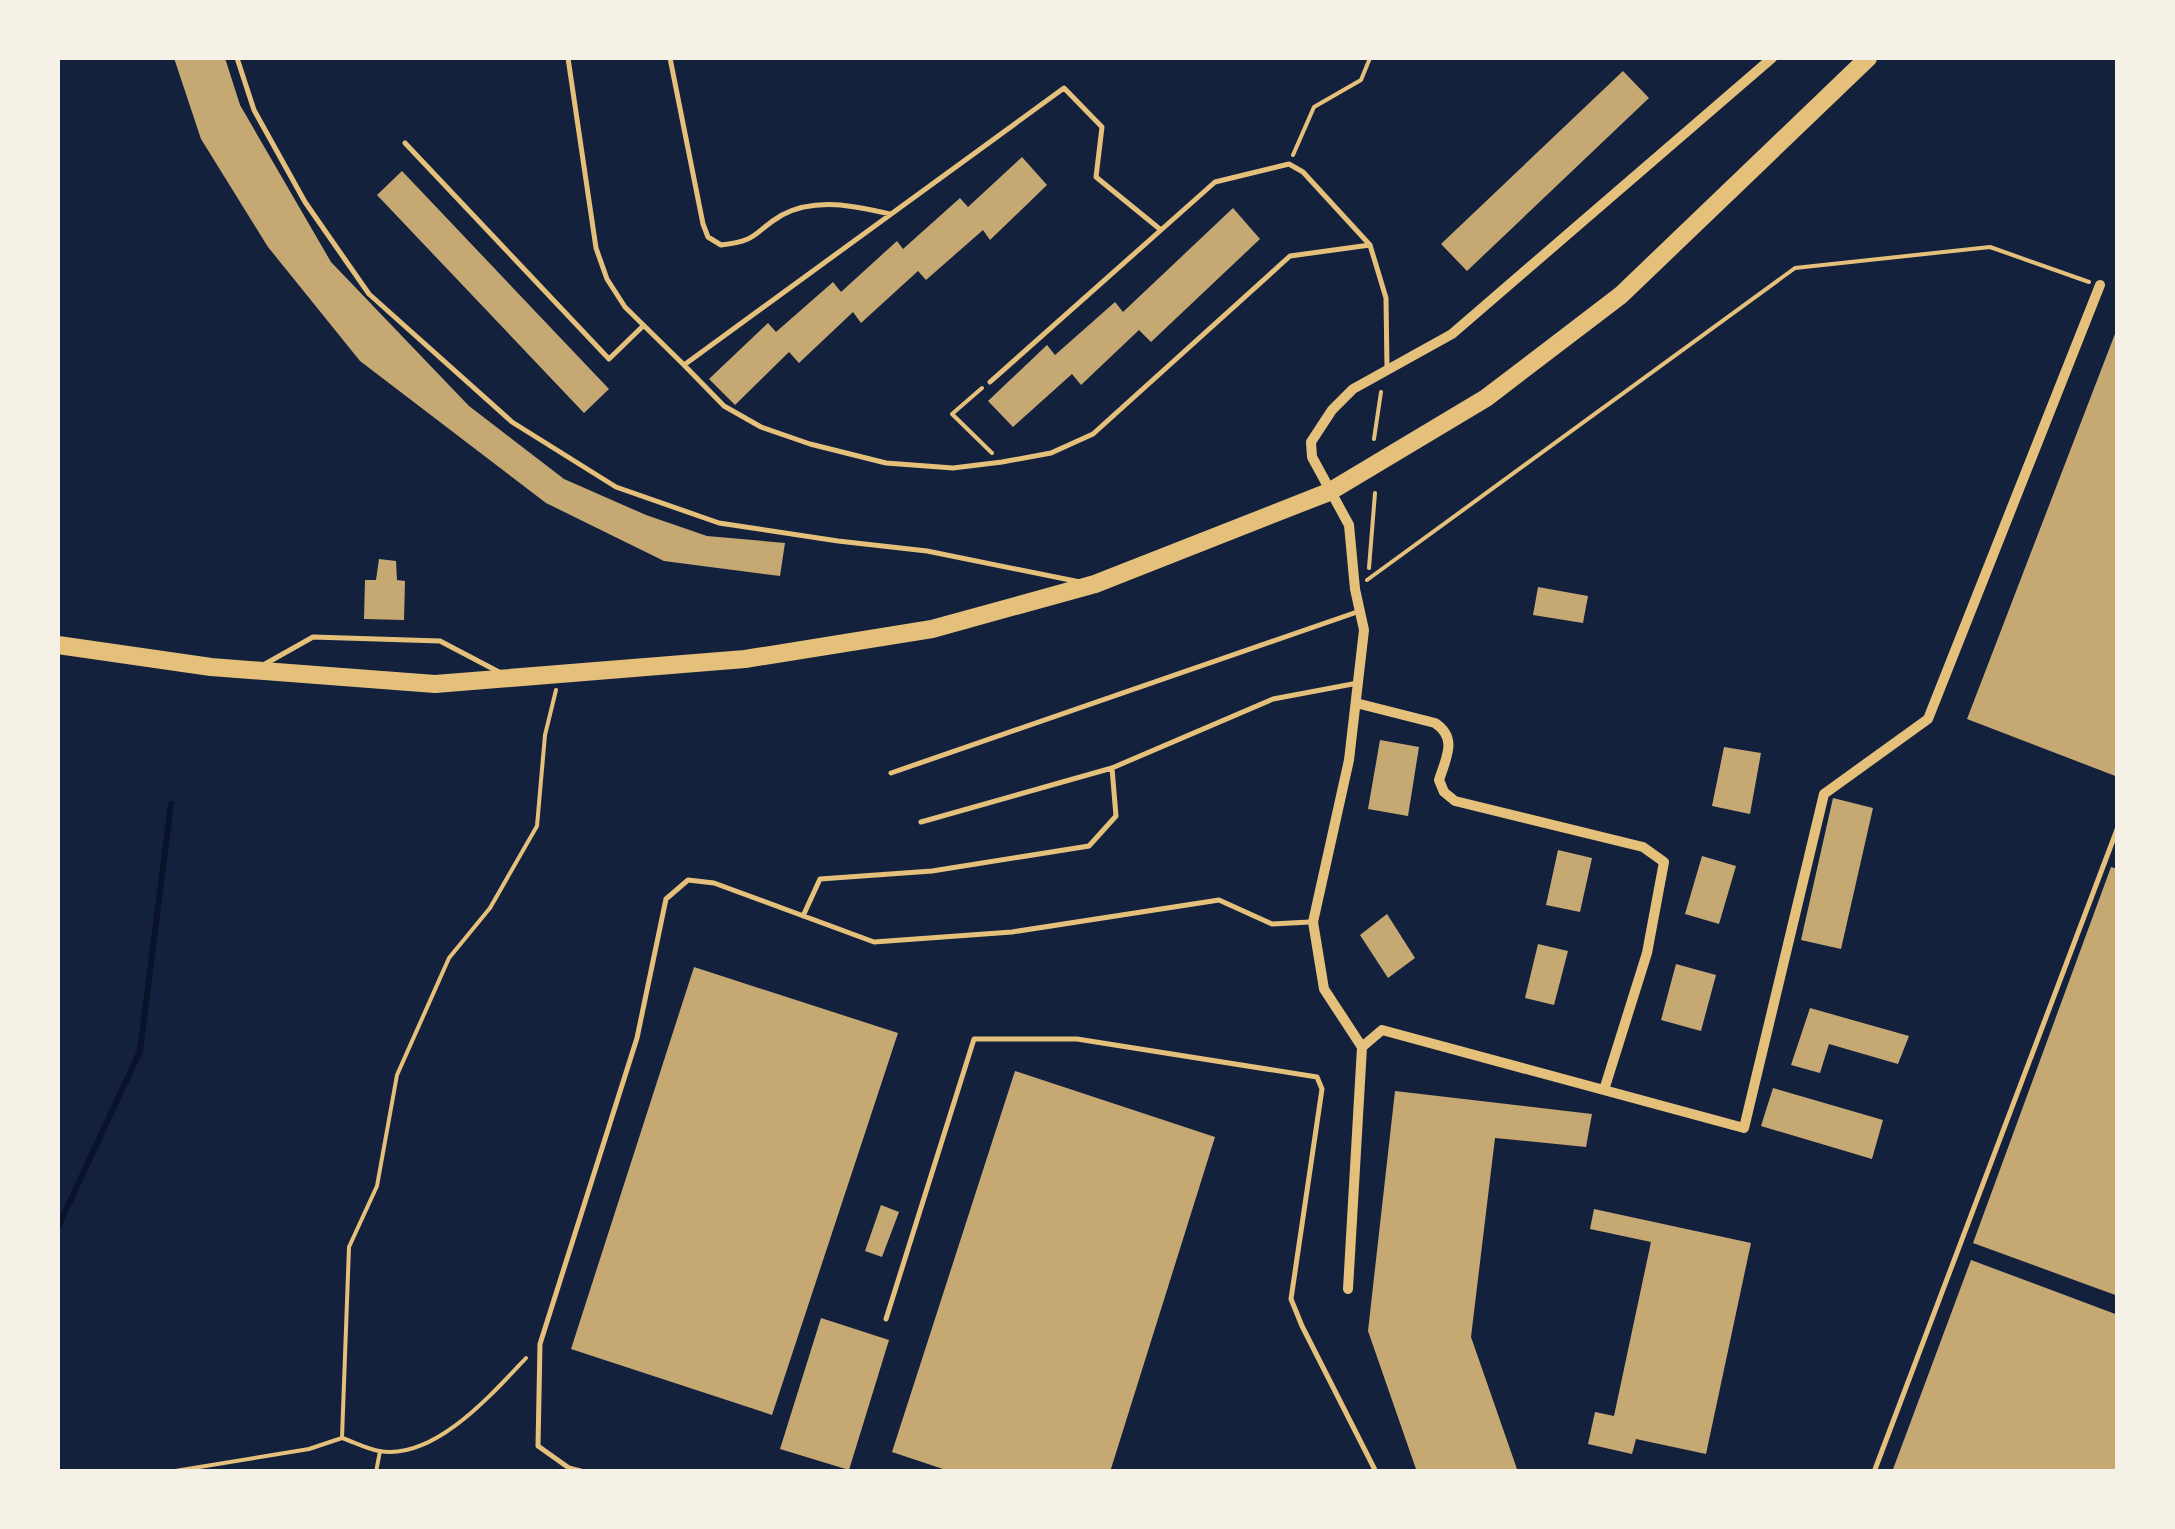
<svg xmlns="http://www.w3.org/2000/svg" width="2175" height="1529" font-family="Raleway,sans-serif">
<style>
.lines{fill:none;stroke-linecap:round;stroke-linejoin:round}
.stream{stroke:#0b132b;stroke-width:6}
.building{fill:#c6a872}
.path{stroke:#e5c07b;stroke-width:4}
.service{stroke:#e5c07b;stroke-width:5}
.minor{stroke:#e5c07b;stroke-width:10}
.trunk{stroke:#e5c07b;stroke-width:18}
</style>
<rect width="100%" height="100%" fill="#14213d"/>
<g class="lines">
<path class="stream" d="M58 1227 140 1051 171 804"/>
</g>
<path class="building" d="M174 58H225L240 105 331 262 469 406 564 479 646 515 707 536 785 543 780 576 664 561 546 503 360 361 268 247 201 139Z
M1623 71 1649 98 1467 271 1441 244Z
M1022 157 1047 185 990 240 983 230 926 280 918 271 861 323 853 312 799 363 789 352 735 405 709 379 768 323 776 332 833 282 841 292 897 241 903 249 960 198 968 207Z
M402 171 609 389 584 413 377 195Z
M1233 208 1260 239 1151 342 1139 330 1081 385 1072 374 1013 427 988 401 1047 345 1055 355 1115 302 1123 312Z
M2118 326V777L1967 719Z
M379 559 396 561 397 580 405 581 404 620 364 619 365 580H376Z
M1538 587 1588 596 1583 623 1533 615Z
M1380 740 1419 747 1408 816 1368 809Z
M1724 747 1761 753 1750 814 1712 806Z
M1833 798 1873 808 1841 949 1801 940Z
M1558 850 1592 858 1580 912 1546 905Z
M1702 856 1736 866 1719 924 1685 914Z
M2111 867 2118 869V1296L1973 1243Z
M1387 914 1415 958 1388 978 1360 935Z
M1538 944 1568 951 1554 1005 1525 998Z
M1676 964 1716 975 1701 1031 1661 1020Z
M694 967 898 1033 772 1415 571 1349Z
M1810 1008 1909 1036 1898 1064 1829 1044 1820 1073 1791 1065Z
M1015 1071 1215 1137 1110 1472H952L892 1452Z
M1773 1088 1883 1120 1872 1159 1761 1126Z
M1395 1091 1592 1114 1586 1147 1495 1138 1471 1337 1518 1472H1417L1368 1331Z
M881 1205 899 1212 882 1257 865 1251Z
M1594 1209 1751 1243 1706 1454 1636 1439 1632 1454 1588 1444 1595 1412 1614 1416 1651 1242 1590 1229Z
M1971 1260 2118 1315V1472H1892Z
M821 1318 889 1340 849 1470 780 1449Z"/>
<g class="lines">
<path class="path" d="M1293 155 1314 107 1361 80 1370 58
M982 388 952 414 992 453
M1374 439 1381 392
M1369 568 1375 493
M1367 580 1795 268 1990 247 2089 282
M526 1358C492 1394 434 1461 379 1451 367 1449 354 1442 342 1438L349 1247 377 1186 397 1075 449 958 490 908 537 826 545 735 556 690
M169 1472 309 1449 342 1438
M376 1472 380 1451"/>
<path class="service" d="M237 58 254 110 305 202 369 294 512 422 616 487 719 523 838 541 927 551 1080 582
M568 58 596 248 607 279 625 307 684 365 1064 88 1102 127 1096 177 1161 230 990 382
M670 58 703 224 708 237 721 245C759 241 753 232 782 215 816 197 855 206 890 214
M405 143 609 359 643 326
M1161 230 1215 182 1289 164 1303 172 1370 245
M684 365 724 406 761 427 810 444 886 463 953 468 1002 462 1051 453 1093 434 1290 256 1370 245 1386 298 1387 368
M265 664 313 637 440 641 499 672
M1112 768 1273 699 1358 683
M891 773 1360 611
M803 916 820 879 932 871 1089 846 1116 816 1112 768 921 822
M886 1319 974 1039H1077L1317 1077 1322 1089 1291 1299 1302 1326 1376 1472
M584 1472 569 1468 538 1446 540 1344 637 1038 666 899 688 880 714 883 874 942 1012 932 1219 900 1272 924 1310 922
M1874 1472 2118 827"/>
<path class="minor" d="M1356 703 1435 723C1458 738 1446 758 1439 780L1444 792 1455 801 1643 847 1664 862 1647 953 1604 1090
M1362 1047 1382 1030 1744 1128 1824 794 1928 719 2100 285
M1348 1289 1362 1047 1324 989 1313 922 1349 760 1364 630 1355 589 1349 525 1312 457 1311 442 1332 410 1353 389 1452 334 1772 58"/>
<path class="trunk" d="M58 645 211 667 435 684 745 659 932 629 1095 584 1329 492 1486 398 1621 295 1868 58"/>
</g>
<rect width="2175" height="1529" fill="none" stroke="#f6f1e7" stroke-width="120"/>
</svg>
